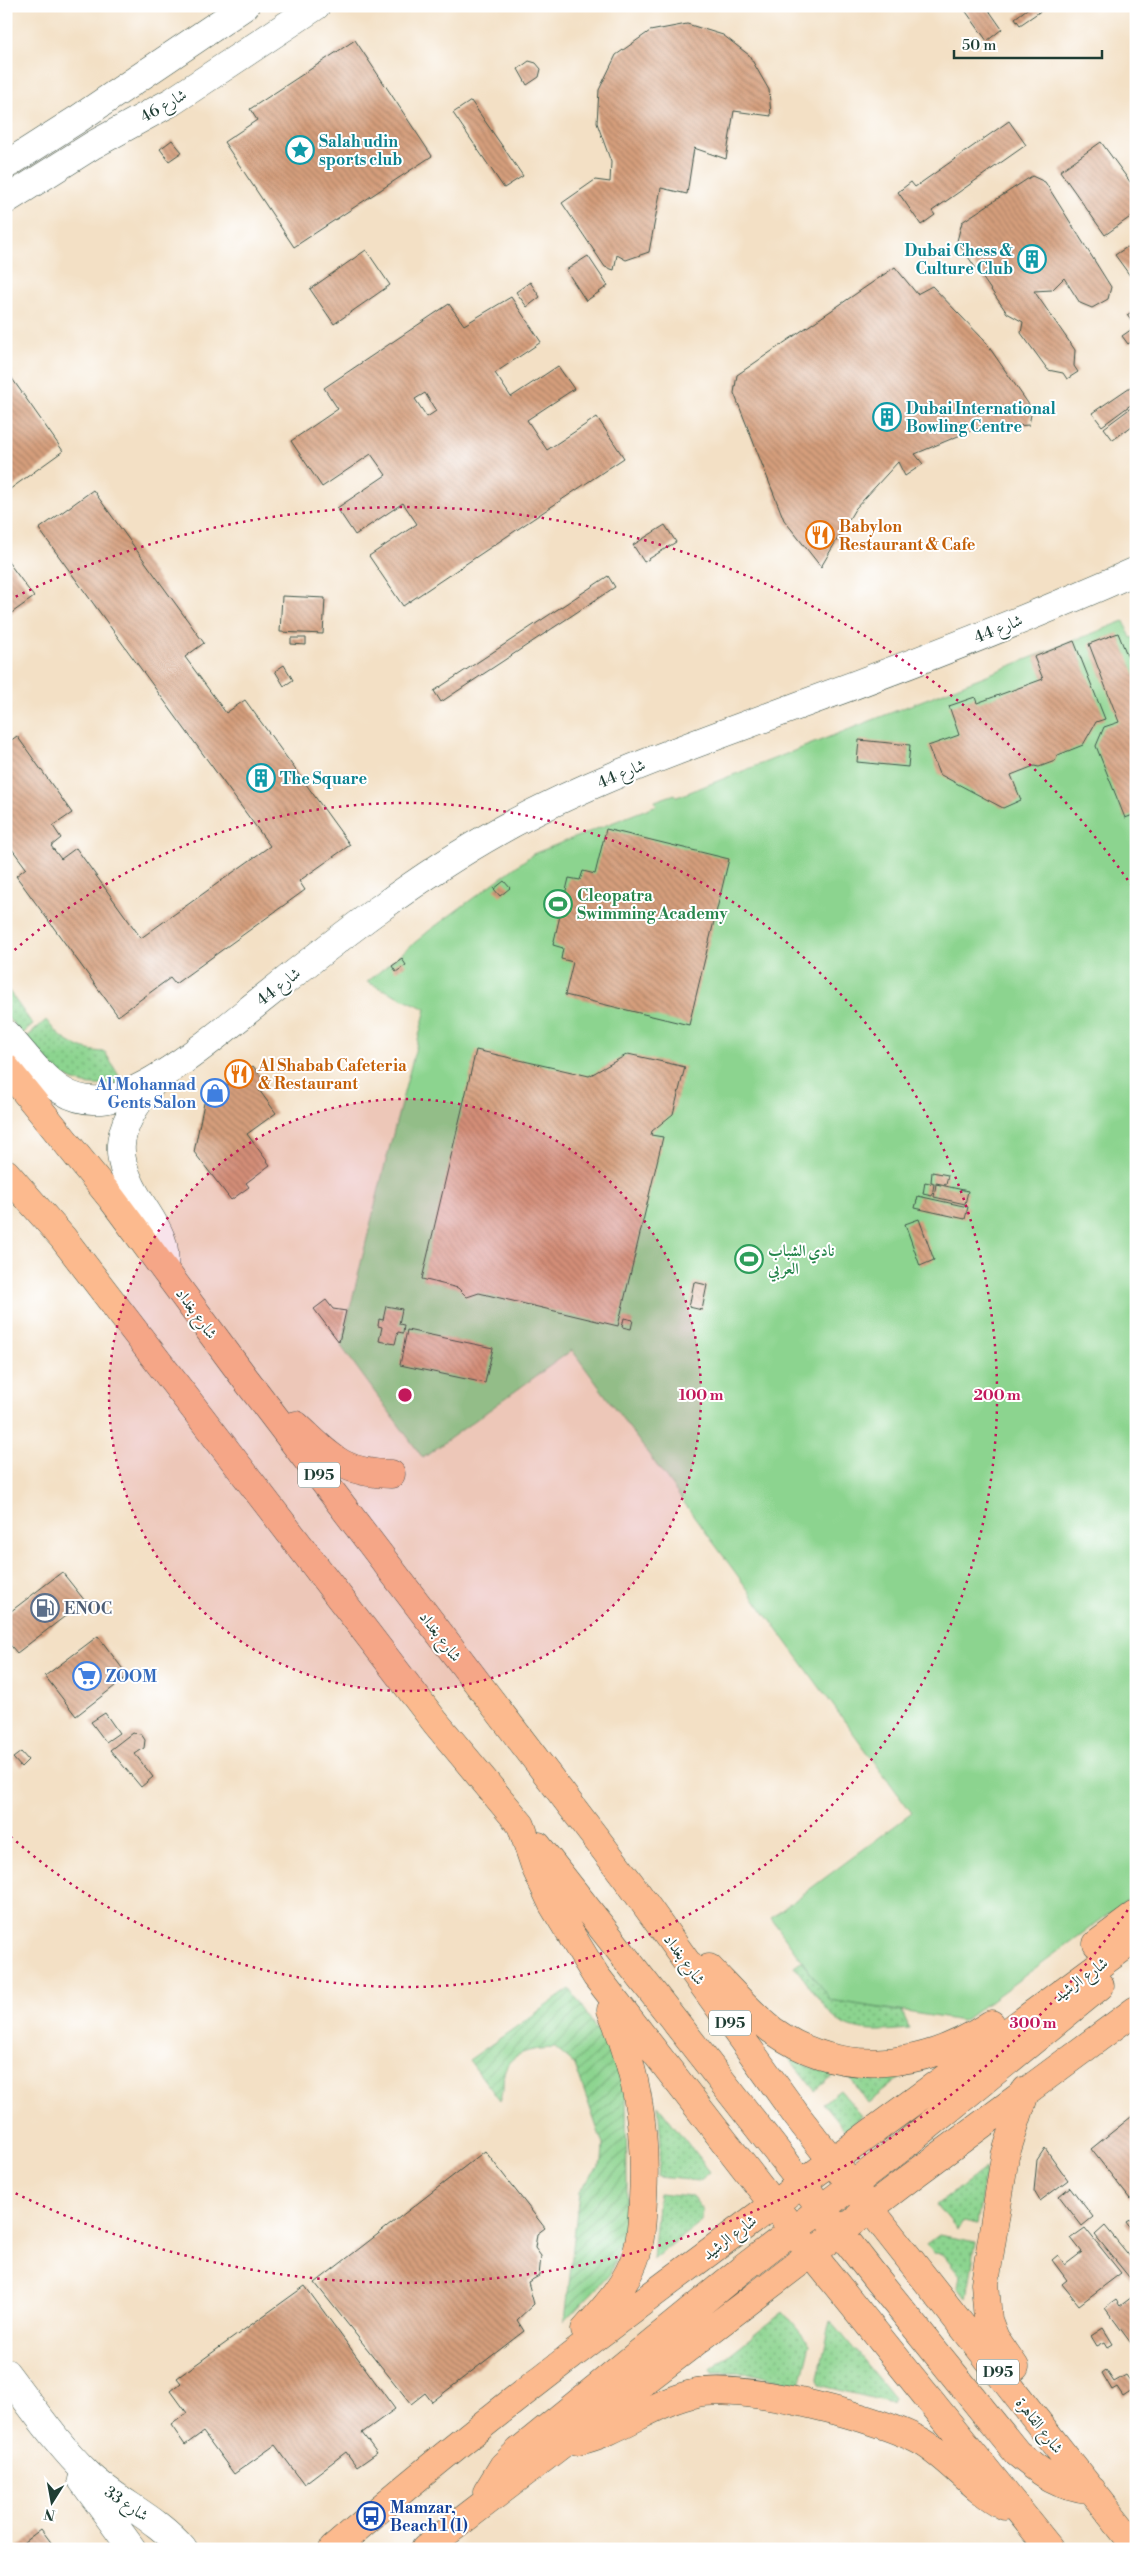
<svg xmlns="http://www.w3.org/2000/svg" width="1142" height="2555" font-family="'Libre Bodoni',Amiri,serif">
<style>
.grass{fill:url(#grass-dots);stroke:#568862}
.garden{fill:url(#garden-furrows);stroke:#568862}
.pitch{fill:#8cd48f;stroke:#568862}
.building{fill:url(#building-back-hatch);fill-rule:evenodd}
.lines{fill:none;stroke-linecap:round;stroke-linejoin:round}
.minor-casing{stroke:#3f554a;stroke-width:29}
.major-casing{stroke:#3f554a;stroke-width:29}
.minor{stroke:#fff;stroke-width:28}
.major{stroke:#fcba8e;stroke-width:28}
.ring{fill:none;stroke:#c2185b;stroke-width:2.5;stroke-dasharray:2.5 5}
.labels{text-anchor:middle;stroke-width:4;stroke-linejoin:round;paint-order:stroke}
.shield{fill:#fff;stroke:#627771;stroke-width:1}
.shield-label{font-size:15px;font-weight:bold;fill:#1f3d34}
.street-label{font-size:16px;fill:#1f3d34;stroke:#fff}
.culture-label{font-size:16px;font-weight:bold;fill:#0d838f;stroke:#fff;text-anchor:start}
.food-label{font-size:16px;font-weight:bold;fill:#c56008;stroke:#fff;text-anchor:start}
.leisure-label{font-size:16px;font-weight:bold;fill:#27864d;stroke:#fff;text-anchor:start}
.shop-label{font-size:16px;font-weight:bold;fill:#366cbe;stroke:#fff;text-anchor:end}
.service-label{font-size:16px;font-weight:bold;fill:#4e5e75;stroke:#fff;text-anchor:start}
.transit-label{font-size:16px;font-weight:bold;fill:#164399;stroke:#fff;text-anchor:start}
.centre{fill:#c2185b;stroke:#fff;stroke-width:2.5}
.ring-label{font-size:15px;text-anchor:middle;font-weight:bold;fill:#c2185b;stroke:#fff;stroke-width:4;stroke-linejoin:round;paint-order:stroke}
</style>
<defs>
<pattern id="grass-dots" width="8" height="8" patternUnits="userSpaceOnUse" patternTransform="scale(1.25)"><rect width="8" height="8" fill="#8cd48f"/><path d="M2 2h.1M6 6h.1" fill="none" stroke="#72ad76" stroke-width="1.8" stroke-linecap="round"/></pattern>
<pattern id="garden-furrows" width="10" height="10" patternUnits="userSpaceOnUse" patternTransform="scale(1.25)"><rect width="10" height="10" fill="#8cd48f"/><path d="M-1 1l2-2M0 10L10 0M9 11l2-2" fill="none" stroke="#72ad76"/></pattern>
<pattern id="building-back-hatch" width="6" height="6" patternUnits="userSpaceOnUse" patternTransform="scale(1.25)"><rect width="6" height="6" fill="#d59e7c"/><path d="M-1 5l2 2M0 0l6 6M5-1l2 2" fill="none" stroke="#ac8266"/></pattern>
</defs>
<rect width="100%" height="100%" fill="#fff"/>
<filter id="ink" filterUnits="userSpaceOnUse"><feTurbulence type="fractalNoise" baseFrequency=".02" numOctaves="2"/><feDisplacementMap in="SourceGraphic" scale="10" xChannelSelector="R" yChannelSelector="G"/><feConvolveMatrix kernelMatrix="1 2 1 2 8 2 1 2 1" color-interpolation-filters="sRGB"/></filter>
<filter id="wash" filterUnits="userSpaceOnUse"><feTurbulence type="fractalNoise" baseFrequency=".0096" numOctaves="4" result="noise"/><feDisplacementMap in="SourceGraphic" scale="20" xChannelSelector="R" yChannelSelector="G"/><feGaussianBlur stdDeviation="1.12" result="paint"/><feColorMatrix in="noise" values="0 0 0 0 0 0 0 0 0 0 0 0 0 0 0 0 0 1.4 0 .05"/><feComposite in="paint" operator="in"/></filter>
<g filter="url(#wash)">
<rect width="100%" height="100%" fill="#f3e0c5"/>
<path class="grass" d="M6 987 33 1025 22 1034 6 1016Z
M46 1020C62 1041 79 1051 105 1052L123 1083C70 1092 59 1074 26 1038Z
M801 1961 831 2000 902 2012 910 2029C881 2031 855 2036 832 2016L794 1966Z
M788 2057 813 2068 835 2074 815 2091Z
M850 2077 875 2080 901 2077 868 2103Z
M840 2090 862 2116 845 2130 823 2103Z
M658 2105 710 2172 699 2181 658 2177 661 2141Z
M986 2168 977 2225 964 2222 957 2229 937 2205Z
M659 2193 692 2196 703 2210 702 2221 653 2259Z
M939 2235 976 2242 967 2298 958 2288 960 2275 943 2254 934 2253 927 2244Z
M783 2312 810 2344 800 2385 749 2373H713L711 2369Z
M831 2321 894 2398 892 2403 819 2385 818 2378Z"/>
<path class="garden" d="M570 1989 611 2051 626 2095 627 2191 622 2240 610 2274 565 2321 579 2192 602 2161 603 2145 575 2065 555 2048C536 2049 510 2050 504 2073 502 2083 505 2089 500 2101L469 2060Z"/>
<path class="pitch" d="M1124 621 1131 638 1136 637V1894L963 2021 830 2000 771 1918 912 1813 572 1350 423 1458 341 1346 383 1172 426 1009 367 982 430 930 533 854 657 805 655 801 675 794 677 797Z"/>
<g id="blocks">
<path class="building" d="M962 6H986L1002 29 987 41Z
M1031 6H1048L1020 25 1015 18Z
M687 24 723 35 749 55 769 90 771 116 734 111 726 159 694 148 687 194 661 188 649 252 626 260 617 255 614 270 605 267 562 203 595 180 610 182 611 162 597 123 599 90 616 55 650 31Z
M355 40 432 156 294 247 224 142 257 120 250 109Z
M529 61 536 63 541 69 539 77 527 85 518 69Z
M471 101 523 176 504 188 453 113Z
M1009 121 1026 145 932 211 935 215 921 225 898 192 911 182 915 187Z
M172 140 182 152 169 161 160 149Z
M1101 142 1136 190V213L1105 235 1060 171Z
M1032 176 1045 182 1111 287 1108 299 1092 308 1080 303 1064 278 1052 290 1034 291 1075 350 1074 366 1078 372 1067 379 1063 373 1048 370 1021 333 1023 322 1007 313 957 241 962 222Z
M1136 241V284L1115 255Z
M366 250 390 285 334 324 310 289Z
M588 256 608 286 586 301 566 270Z
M895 267 917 294 932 286 984 340 1032 409 1029 425 975 429 915 454 923 464 905 476 898 462 855 509 821 567 784 520 734 393 737 375Z
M530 282 540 297 527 307 516 292Z
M511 297 541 342 495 373 511 397 558 366 574 389 527 420 547 450 597 417 624 458 403 606 369 556 417 524 403 503 355 535 337 508 386 475 371 454 322 487 291 441 338 409 324 388 449 304 464 325ZM425 393 436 411 427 417 415 399Z
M1136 309V327L1127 315Z
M1132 329 1136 339 1128 344 1122 336Z
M6 370 63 451 6 492Z
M1136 383V401L1102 426 1092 413Z
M1136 404V423L1113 440 1104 428Z
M93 490 204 643 185 657 226 713 245 700 350 845 299 881 305 890 175 984 170 978 118 1016 16 876 26 868 6 841V744L17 736 72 813 53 826 61 838 51 846 61 859 76 848 141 938 270 846 39 529Z
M665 525 676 542 644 562 633 545Z
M6 559 34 597 6 617Z
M608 576 615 587 441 702 434 691Z
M282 596 325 598 323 634 280 632Z
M1118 633 1136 677V814L1125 818 1096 746 1104 727 1119 722 1089 644Z
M291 638H306V645L291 644Z
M1074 641 1105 719 1096 722 1083 745 1058 755 1055 761 1039 767 1034 766 1011 775 1021 800 1003 808 939 774 928 746 959 735 949 706 975 697 977 703 1043 679 1034 657Z
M284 665 293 680 284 686 275 671Z
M859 740 910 745 908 767 857 762Z
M606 829 729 859 689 1025 565 995 573 962 561 959 563 948 553 945 569 878 580 880 583 871 595 874Z
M504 881 510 888 500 896 494 889Z
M402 959 406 965 396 972 392 966Z
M476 1050 589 1076 628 1054 685 1067 673 1114 652 1131 651 1135 663 1137 618 1326 479 1293 467 1297 458 1288 422 1279Z
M253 1066 267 1084 259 1090 276 1113 247 1134 270 1165 246 1183 249 1187 231 1200 194 1152 204 1103Z
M932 1172 948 1175 946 1185 931 1182Z
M925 1182 934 1184 932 1196 923 1194Z
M936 1184 968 1191 965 1204 934 1197Z
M918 1196 968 1207 965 1219 915 1208Z
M919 1219 934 1260 920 1266 905 1224Z
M694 1282 707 1285 702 1310 689 1307Z
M326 1300 333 1309 346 1311 339 1342 314 1309Z
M386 1306 402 1309 399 1324 404 1325 403 1333 398 1332 395 1344 379 1341 382 1327 378 1326 379 1319 383 1320Z
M624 1318 633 1320 631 1329 622 1327Z
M407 1330 493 1348 485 1383 400 1365Z
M62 1572 85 1601 17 1653 6 1640V1615Z
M98 1636 128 1676 76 1716 45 1676Z
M105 1713 119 1733 106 1742 91 1722Z
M132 1733 141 1734 145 1740 144 1748 135 1754 153 1777 141 1787 110 1750Z
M21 1752 28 1760 21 1767 13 1758Z
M1136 2113V2195L1130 2199 1091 2149Z
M1045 2148 1068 2180 1040 2201 1034 2191 1037 2160Z
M485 2151 545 2228 537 2234 535 2248 541 2256 539 2276 528 2282 534 2304 517 2320 524 2331 432 2402 425 2393 411 2404 315 2283Z
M1070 2187 1093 2217 1082 2226 1059 2196Z
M1136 2216V2236L1126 2222Z
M1105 2226 1136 2264V2280L1133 2282 1095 2235Z
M1085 2228 1121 2273 1079 2305 1062 2284 1067 2280 1052 2260 1058 2255 1065 2265 1082 2252 1071 2238Z
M305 2286 395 2409 362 2433 377 2453 357 2467 346 2452 304 2484 275 2445 234 2474 203 2432 185 2445 171 2425 187 2413 171 2391 181 2383 177 2378Z
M1136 2294V2350L1105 2308 1116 2300 1120 2306Z
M1103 2328 1113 2344 1108 2347 1105 2342 1097 2346 1091 2336Z
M1106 2370 1114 2382 1126 2375 1135 2388 1123 2396 1117 2387 1112 2390 1102 2373Z
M41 2529 56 2549H15Z"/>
</g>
</g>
<g filter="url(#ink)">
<use href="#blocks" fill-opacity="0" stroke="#3f554a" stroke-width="1"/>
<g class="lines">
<defs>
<path id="minor" d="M6 165 78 119 245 6
M6 200 93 145 173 101 316 6
M6 1034C38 1068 62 1113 116 1097 162 1084 228 1026 266 996 340 937 417 877 499 831 592 779 693 745 792 708 908 666 1023 621 1136 571
M152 1084C112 1132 111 1159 146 1211 158 1230 167 1244 164 1267
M6 2373C32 2407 57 2444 88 2474 117 2502 156 2517 183 2549
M82 2480 132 2549"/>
<path id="major" d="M6 1068 112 1199 244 1377 630 1883 797 2116 1136 2547
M6 1173 63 1238 436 1723 521 1825 536 1869 553 1905 596 1976 811 2253 1050 2549
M296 1425C331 1457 341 1473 391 1474
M538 1846 875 2277 1017 2453C1044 2475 1057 2485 1092 2490
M1097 1944 1136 1915
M709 1968C730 1990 749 2012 772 2030 840 2079 925 2069 991 2024
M585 2330C606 2307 628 2283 637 2252 642 2235 642 2216 643 2199 647 2133 637 2070 611 2010
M1015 2367 995 2338 988 2320 985 2283 1005 2156 1026 2090
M578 2441C620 2432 655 2401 697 2393 745 2383 882 2418 924 2443 953 2461 974 2490 1005 2506
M487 2492 503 2466 519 2451 741 2270 906 2144 1100 1986
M333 2549C484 2418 644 2300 805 2181 915 2100 1025 2019 1136 1938
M425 2549 911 2177 1136 2010"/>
</defs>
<use href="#minor" class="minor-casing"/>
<use href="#major" class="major-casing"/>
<use href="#minor" class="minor"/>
<use href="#major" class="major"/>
</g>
</g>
<circle cx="405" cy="1395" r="296" fill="#c2185b" fill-opacity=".12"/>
<g class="ring">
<circle cx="405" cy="1395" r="296"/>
<path d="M9 955A592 592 0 1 1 9 1835"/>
<path d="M1132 1904A888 888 0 0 1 9 2190M9 600A888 888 0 0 1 1132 886"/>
</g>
<defs>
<symbol id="sight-ring" viewBox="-11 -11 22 22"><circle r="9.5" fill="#fff" stroke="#0f9aa8" stroke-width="1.5"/><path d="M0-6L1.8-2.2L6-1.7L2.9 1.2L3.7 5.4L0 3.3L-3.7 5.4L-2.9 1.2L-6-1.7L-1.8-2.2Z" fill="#0f9aa8"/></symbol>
<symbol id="building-ring" viewBox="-11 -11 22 22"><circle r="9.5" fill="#fff" stroke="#0f9aa8" stroke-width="1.5"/><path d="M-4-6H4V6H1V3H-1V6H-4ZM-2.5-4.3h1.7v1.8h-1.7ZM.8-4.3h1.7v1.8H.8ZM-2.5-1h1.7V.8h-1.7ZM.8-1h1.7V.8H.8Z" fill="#0f9aa8"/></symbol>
<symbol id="restaurant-ring" viewBox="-11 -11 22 22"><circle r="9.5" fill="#fff" stroke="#e8710a" stroke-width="1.5"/><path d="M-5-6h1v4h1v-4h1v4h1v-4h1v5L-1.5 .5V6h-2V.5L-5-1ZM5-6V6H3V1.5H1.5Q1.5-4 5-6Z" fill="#e8710a"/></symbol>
<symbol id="stadium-ring" viewBox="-11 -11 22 22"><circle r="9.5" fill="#fff" stroke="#2e9e5b" stroke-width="1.5"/><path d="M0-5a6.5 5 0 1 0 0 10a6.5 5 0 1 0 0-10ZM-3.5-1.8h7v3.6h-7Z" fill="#2e9e5b"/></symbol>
<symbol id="shop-ring" viewBox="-11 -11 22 22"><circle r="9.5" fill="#fff" stroke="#3f7fe0" stroke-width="1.5"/><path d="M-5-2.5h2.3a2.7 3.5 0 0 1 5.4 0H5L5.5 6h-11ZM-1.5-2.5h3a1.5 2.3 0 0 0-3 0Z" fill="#3f7fe0"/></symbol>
<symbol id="fuel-ring" viewBox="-11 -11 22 22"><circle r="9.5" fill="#fff" stroke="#5c6f8a" stroke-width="1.5"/><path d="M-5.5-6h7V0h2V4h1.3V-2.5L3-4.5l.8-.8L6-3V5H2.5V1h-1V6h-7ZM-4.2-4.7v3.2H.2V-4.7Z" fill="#5c6f8a"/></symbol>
<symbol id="supermarket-ring" viewBox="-11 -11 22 22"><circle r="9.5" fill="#fff" stroke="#3f7fe0" stroke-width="1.5"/><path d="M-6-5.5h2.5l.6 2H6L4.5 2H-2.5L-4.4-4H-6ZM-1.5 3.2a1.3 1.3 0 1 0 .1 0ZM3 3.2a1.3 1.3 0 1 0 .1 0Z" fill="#3f7fe0"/></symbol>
<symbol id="bus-ring" viewBox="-11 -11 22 22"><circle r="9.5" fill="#fff" stroke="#1a4fb4" stroke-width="1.5"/><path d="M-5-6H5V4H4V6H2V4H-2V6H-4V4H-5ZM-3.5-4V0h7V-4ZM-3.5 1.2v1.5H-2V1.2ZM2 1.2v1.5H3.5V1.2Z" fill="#1a4fb4"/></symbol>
</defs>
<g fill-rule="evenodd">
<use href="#sight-ring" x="284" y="134" width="32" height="32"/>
<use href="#building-ring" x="1016" y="243" width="32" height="32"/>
<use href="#building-ring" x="871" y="401" width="32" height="32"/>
<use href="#restaurant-ring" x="804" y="519" width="32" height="32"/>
<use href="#building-ring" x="245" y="762" width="32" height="32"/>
<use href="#stadium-ring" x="542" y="888" width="32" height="32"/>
<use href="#restaurant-ring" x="223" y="1058" width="32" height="32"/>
<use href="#shop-ring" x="199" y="1077" width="32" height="32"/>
<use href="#stadium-ring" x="733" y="1243" width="32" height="32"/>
<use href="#fuel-ring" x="29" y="1592" width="32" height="32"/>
<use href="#supermarket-ring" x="71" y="1660" width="32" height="32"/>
<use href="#bus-ring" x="355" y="2500" width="32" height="32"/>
</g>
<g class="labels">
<g class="shield">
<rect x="298" y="1462.5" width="42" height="25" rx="4"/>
<rect x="709" y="2010.5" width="42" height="25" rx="4"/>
<rect x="977" y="2359.5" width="42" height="25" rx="4"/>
</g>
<g class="shield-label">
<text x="319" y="1480">D95</text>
<text x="730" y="2028">D95</text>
<text x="998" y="2377">D95</text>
</g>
<g class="street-label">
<text transform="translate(163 105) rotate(-30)" y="6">شارع 46</text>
<text transform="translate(998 628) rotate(-22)" y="6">شارع 44</text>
<text transform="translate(621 773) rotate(-23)" y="6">شارع 44</text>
<text transform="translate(278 986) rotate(-38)" y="6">شارع 44</text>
<text transform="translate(197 1313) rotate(54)" y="6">شارع بغداد</text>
<text transform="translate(441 1636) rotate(53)" y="6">شارع بغداد</text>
<text transform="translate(685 1959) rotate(54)" y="6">شارع بغداد</text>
<text transform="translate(1080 1979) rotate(-36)" y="6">شارع الرشيد</text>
<text transform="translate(729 2237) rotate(-37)" y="6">شارع الرشيد</text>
<text transform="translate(1040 2425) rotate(52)" y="6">شارع القاهرة</text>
<text transform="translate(127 2503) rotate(34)" y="6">شارع 33</text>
</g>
<g class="culture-label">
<text x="319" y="147">Salah udin<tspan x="319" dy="18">sports club</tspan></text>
<text x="1013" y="256" text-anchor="end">Dubai Chess &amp;<tspan x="1013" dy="18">Culture Club</tspan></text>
<text x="906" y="414">Dubai International<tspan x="906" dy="18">Bowling Centre</tspan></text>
<text x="280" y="784">The Square</text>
</g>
<g class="food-label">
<text x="839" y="532">Babylon<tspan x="839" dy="18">Restaurant &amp; Cafe</tspan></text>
<text x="258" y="1071">Al Shabab Cafeteria<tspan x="258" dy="18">&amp; Restaurant</tspan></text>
</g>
<g class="leisure-label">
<text x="577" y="901">Cleopatra<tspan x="577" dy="18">Swimming Academy</tspan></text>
<text x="768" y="1256">نادي الشباب<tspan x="768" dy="18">العربي</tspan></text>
</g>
<g class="shop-label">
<text x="196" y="1090">Al Mohannad<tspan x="196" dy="18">Gents Salon</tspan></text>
<text x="106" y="1682" text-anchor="start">ZOOM</text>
</g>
<g class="service-label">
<text x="64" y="1614">ENOC</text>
</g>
<g class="transit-label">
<text x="390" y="2513">Mamzar,<tspan x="390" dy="18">Beach 1 (1)</tspan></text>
</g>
</g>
<circle cx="405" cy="1395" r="8" class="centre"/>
<g class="ring-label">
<text x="701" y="1400">100 m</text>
<text x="997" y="1400">200 m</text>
<text x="1033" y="2028">300 m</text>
</g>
<rect width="1142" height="2555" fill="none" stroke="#fff" stroke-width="25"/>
<g transform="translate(52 2502) rotate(191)" stroke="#ffffff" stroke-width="4" paint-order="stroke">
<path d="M0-4L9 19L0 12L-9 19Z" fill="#1f3d34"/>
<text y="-8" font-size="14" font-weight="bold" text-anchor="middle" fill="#1f3d34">N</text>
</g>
<path d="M954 50v8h148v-8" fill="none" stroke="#1f3d34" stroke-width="2.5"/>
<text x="962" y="50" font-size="15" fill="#1f3d34" stroke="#ffffff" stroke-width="4" paint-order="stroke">50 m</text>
</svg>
